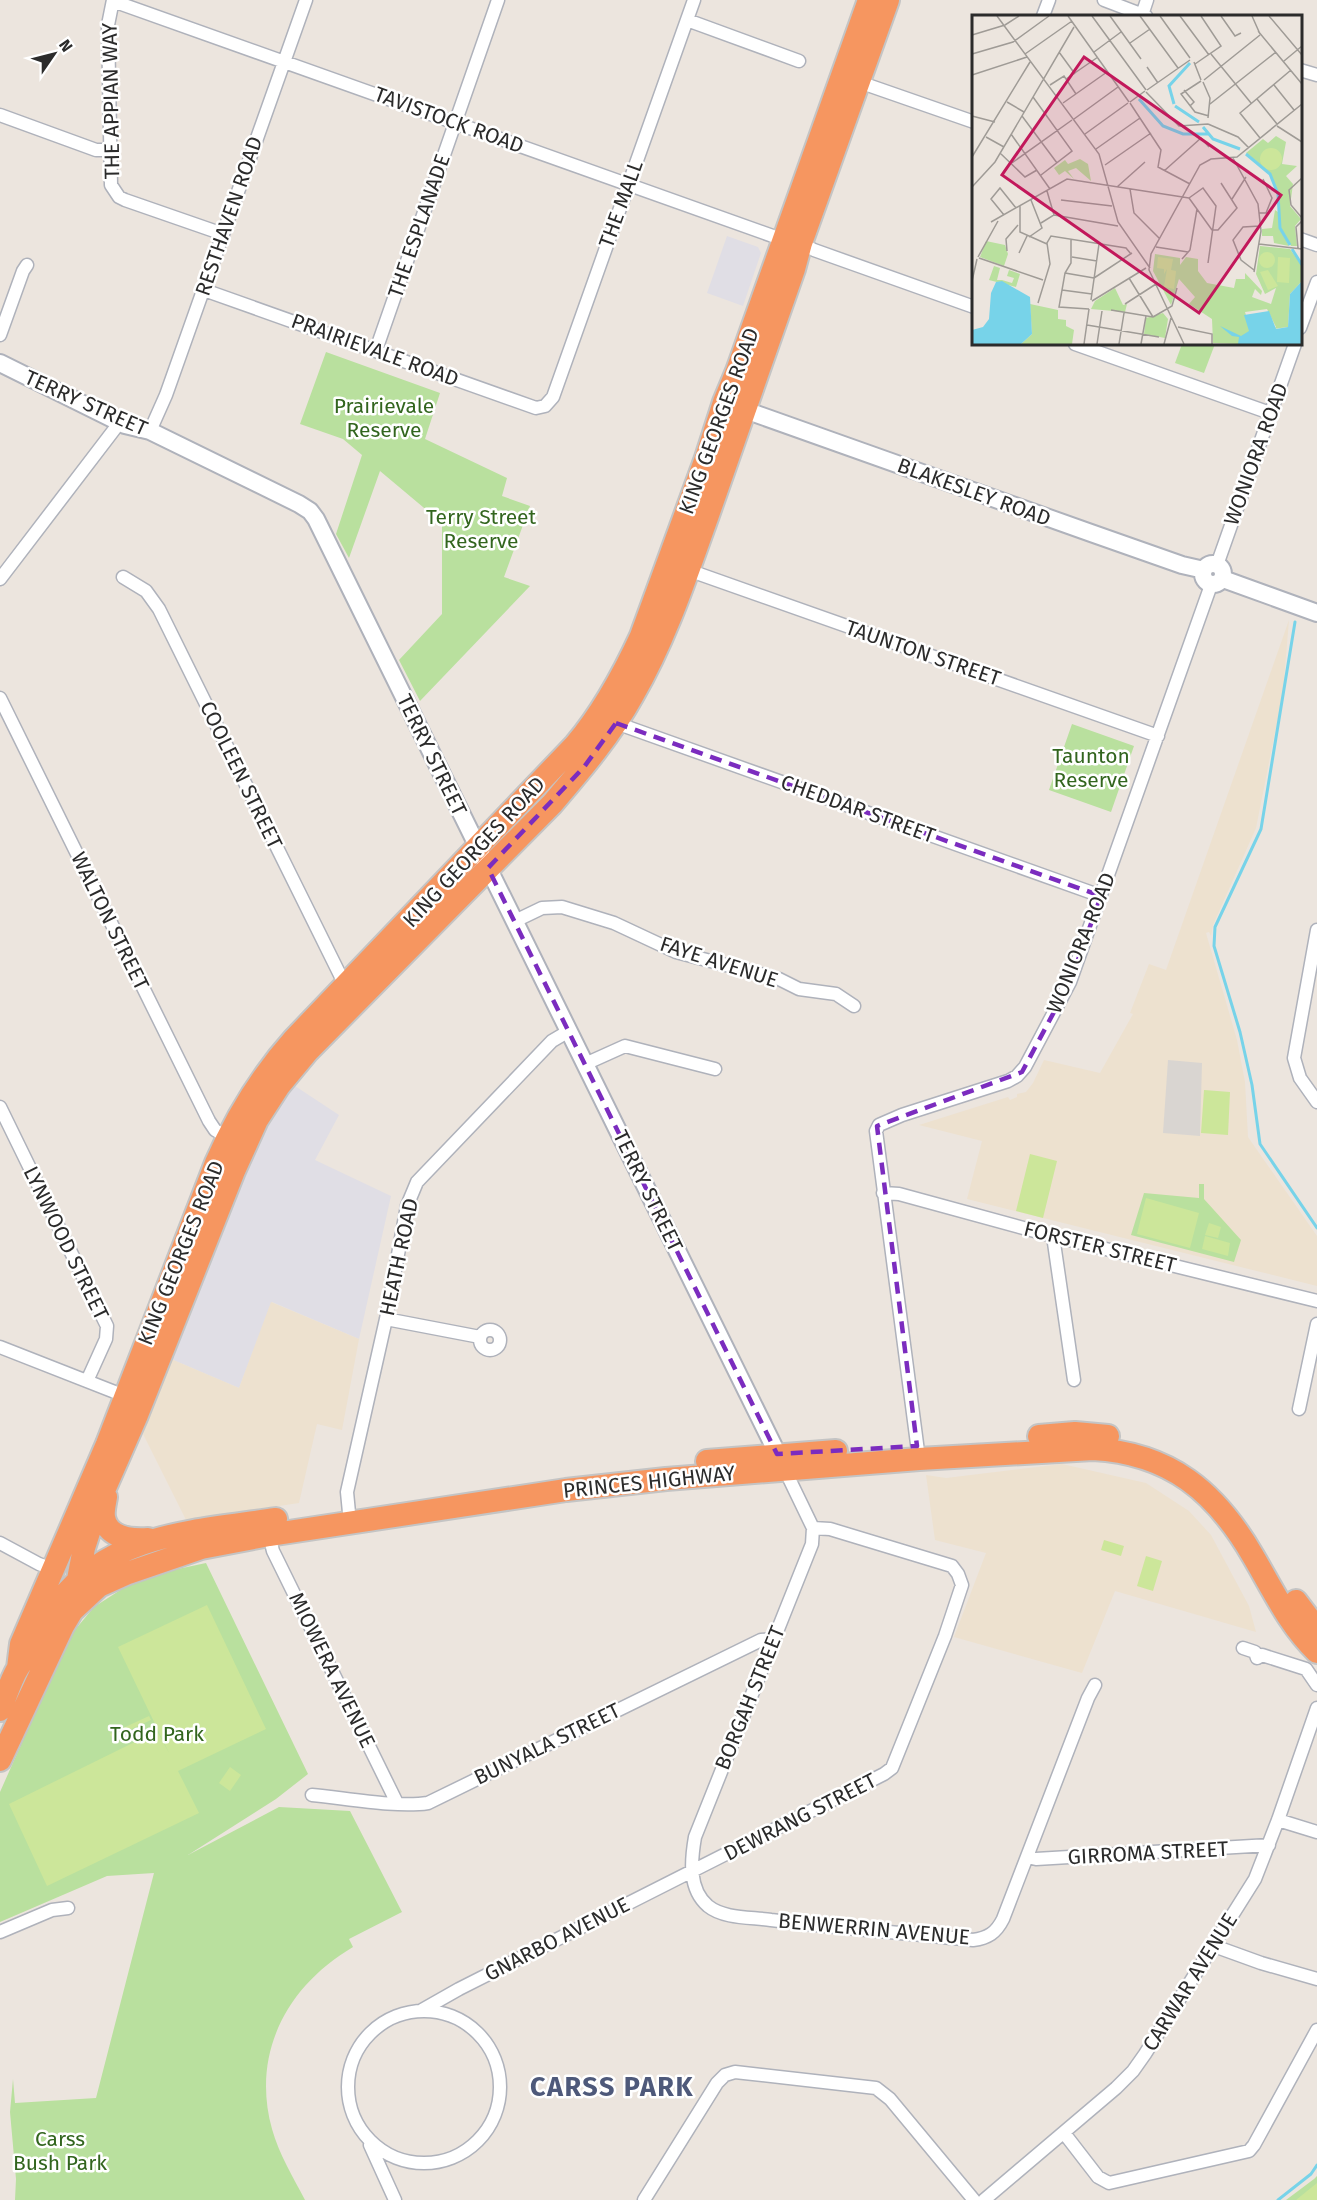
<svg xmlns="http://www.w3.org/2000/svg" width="1317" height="2200" font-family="'Fira Sans',sans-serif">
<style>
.industrial{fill:#e0dee5}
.education{fill:#ede1cf}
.green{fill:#b9e09e}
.pitch{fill:#cce69a}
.plaza{fill:#d9d5d1}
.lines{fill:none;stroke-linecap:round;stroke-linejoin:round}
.stream{stroke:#77d3e9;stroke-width:3}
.street-casing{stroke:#afb2bb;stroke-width:15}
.secondary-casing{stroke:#afb2bb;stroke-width:20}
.highway-casing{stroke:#c4c4c4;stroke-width:26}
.street{stroke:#fff;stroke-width:12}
.secondary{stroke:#fff;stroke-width:16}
.highway{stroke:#f69660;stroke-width:22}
.marked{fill:none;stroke:#7b2cbf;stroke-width:4.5;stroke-dasharray:12 8;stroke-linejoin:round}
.labels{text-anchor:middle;stroke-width:5;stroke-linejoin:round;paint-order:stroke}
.street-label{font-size:21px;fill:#2b2b2b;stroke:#fff}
.park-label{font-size:21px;fill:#32651e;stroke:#fff}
.district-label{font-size:27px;font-weight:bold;letter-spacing:1.5px;fill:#4e597a;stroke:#fff}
.inset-river{fill:none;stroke:#77d3e9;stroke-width:3}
.inset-road{fill:none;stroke:#9f9b96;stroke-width:1.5}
.view{fill:#c2185b;fill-opacity:0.15;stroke:#c2185b;stroke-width:3}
.inset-edge{fill:none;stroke:#2b2b2b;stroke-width:3}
</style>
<rect width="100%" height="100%" fill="#ece5de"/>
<path class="industrial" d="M727 236 758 247 761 253 743 306 707 293Z
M292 1084 339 1115 315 1160 391 1196 359 1339 272 1302 239 1388 171 1359 225 1228 250 1159 266 1125Z"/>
<path class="education" d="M1289 620 1283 692 1256 828 1213 925 1211 936 1209 932 1206 933 1237 1040 1245 1082 1248 1137 1317 1236V1286L967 1199 982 1141 919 1125 1008 1097 1010 1100 1017 1097V1094L1026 1092 1033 1083 1044 1060 1100 1073 1133 1014 1130 1013 1149 964 1166 970Z
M271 1302 359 1339 342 1430 317 1424 299 1503 186 1520 143 1434 171 1359 239 1388Z
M1062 1464 1146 1483 1189 1511 1211 1535 1249 1606 1256 1632 1115 1591 1082 1673 954 1637 986 1553 935 1540 926 1475 946 1478Z"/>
<path class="green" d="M1182 344H1215L1204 373 1175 363Z
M326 352 440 393 425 439 507 478 502 496 530 506 504 577 530 586 420 701 399 660 442 614V523L380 471 349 558 336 534 362 455 343 439 300 424Z
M1072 724 1134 746 1111 812 1049 790Z
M1199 1184H1204V1199L1241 1240 1234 1262 1131 1235 1144 1193 1199 1198Z
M206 1563 308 1774 276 1799 188 1855 279 1807 350 1811 402 1912 349 1939 353 1947C287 1986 251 2053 272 2129 279 2154 293 2177 305 2200H15L16 2179 10 2112 13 2079 15 2103 96 2098 154 1873 107 1876 0 1922V1792L69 1637 94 1607 125 1587 173 1570Z
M1317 2176V2200H1286L1314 2179Z"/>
<path class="pitch" d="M1204 1090 1230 1092 1228 1135 1201 1133Z
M1030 1154 1057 1161 1043 1218 1016 1211Z
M1146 1198 1199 1213 1190 1248 1137 1234Z
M1209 1223 1221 1227 1218 1238 1205 1235Z
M1205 1236 1230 1243 1228 1256 1202 1249Z
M1104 1540 1124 1546 1121 1556 1101 1550Z
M1146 1556 1162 1561 1153 1591 1137 1586Z
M207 1605 266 1729 178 1771 199 1813 47 1886 9 1804 157 1731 169 1753 118 1647Z
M149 1716 151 1720 112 1738 110 1734Z
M230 1767 241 1775 230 1791 219 1783Z
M1317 2183V2200H1296Z"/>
<path class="plaza" d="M1168 1060 1202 1063 1200 1136 1163 1133Z"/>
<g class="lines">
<path class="stream" d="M1295 622 1261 829 1215 927 1214 946 1240 1032 1252 1085 1260 1144 1317 1228
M1278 2200 1311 2174 1317 2165"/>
<defs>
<path id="street" d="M113 0 108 25 111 185 119 197 125 200 223 234
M1104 0 1146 16
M113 1 784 240
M1142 15 1147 0
M1043 16 1049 0
M687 20 799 61
M1300 70 1317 75
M859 82 974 122
M0 115 96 150H110
M1300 239 1317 245
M801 243 814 250 974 307
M204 290 536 408 545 406 553 397 694 0
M1300 328 1317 282
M0 335 23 271 27 265
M1075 344 1270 413
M376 350 498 0
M150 431 166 395 306 0
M1217 565 1295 344
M688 570 1158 736
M123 577 146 591 159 609 345 985
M0 579 120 422
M0 698 209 1121 215 1130 227 1137
M616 723 1101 896
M515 921 542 908 562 907 614 923 676 952 779 979 799 989 836 994 854 1006
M1317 930 1294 1058 1300 1078 1317 1102
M585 1064 625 1046 715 1069
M0 1107 107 1326 106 1339 87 1381
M883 1193 899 1194 1053 1236 1317 1301
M1053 1236 1074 1380
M386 1319 480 1337
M480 1340a10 10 0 1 1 20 0a10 10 0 1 1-20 0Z
M0 1347 130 1398
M1299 1409 1317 1324
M919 1459 876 1131 879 1125 902 1115 1008 1081 1017 1076 1025 1067 1070 982 1211 585
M785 1470 813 1528 812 1544 695 1837C691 1860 688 1889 708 1906 724 1919 752 1917 771 1920 838 1928 906 1933 973 1940 988 1938 996 1933 1003 1919L1088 1698 1095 1685
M350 1523 347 1492 386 1319 407 1206 417 1182 552 1041 569 1031
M269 1535 273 1551 397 1803
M0 1543 39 1564 53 1569
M1243 1648 1255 1652 1257 1658 1262 1655 1306 1669 1317 1685
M312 1795C345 1798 397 1808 428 1803L761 1640 772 1639
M1278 1820 1317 1832
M1027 1857 1036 1859 1269 1845
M0 1932 52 1910 68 1908
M1214 1946 1261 1963 1317 1979
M422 2010 459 1989 884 1774 892 1768 945 1636 962 1585 958 1574 952 1566 830 1529 813 1528
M348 2087a76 76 0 1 1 152 0a76 76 0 1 1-152 0Z
M1064 2133 1098 2177 1109 2183 1249 2151 1254 2145 1317 2030
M370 2145 395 2200
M644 2200 717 2083 725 2075 735 2072 876 2088 890 2099 974 2200
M984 2200 1116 2088 1133 2071 1145 2054 1255 1879 1278 1820 1317 1708"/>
<path id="secondary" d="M0 363 125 425 150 431 299 504 310 511 316 519 783 1465
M745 410 1091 533 1182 565 1204 570
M1203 574a10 10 0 1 1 20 0a10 10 0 1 1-20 0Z
M1223 579 1317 613"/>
<path id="highway" d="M1039 1436 1075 1433 1108 1436
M707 1461 836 1451
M106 1497C105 1503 103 1511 104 1517 107 1538 131 1540 148 1539
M1296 1601 1317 1629
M72 1611 84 1548 98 1504 137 1415 234 1171 257 1120 279 1086 308 1051 552 804C581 770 611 735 633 695 666 638 686 576 708 515 737 433 766 351 794 269L801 243 888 0
M18 1668 21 1644 107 1444 216 1163C236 1117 261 1076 294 1039L575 745C603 712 623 675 641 636L706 458 724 402 737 371 869 0
M0 1710C6 1697 10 1681 18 1668 22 1661 31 1655 35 1647 43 1633 48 1616 58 1603 110 1533 197 1531 276 1519
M0 1760 63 1626 72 1611 99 1586 128 1573 201 1548 269 1535 566 1490 666 1479 919 1459 1093 1449C1170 1453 1216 1492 1253 1556 1273 1590 1289 1625 1317 1652"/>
</defs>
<use href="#street" class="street-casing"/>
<use href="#secondary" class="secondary-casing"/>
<use href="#highway" class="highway-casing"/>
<use href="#street" class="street"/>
<use href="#secondary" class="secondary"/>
<use href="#highway" class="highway"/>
</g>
<path class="marked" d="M616 723 1101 896 1070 982 1022 1072 877 1126 917 1446 777 1454 488 868 584 767Z"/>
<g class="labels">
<g class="street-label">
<text transform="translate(111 101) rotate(-91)" y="7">THE APPIAN WAY</text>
<text transform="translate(449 120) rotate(20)" y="7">TAVISTOCK ROAD</text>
<text transform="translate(621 204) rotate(-70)" y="7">THE MALL</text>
<text transform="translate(229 216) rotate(-71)" y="7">RESTHAVEN ROAD</text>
<text transform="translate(419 226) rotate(-71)" y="7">THE ESPLANADE</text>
<text transform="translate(375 350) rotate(20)" y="7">PRAIRIEVALE ROAD</text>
<text transform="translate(86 403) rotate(24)" y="7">TERRY STREET</text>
<text transform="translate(719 421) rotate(-70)" y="7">KING GEORGES ROAD</text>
<text transform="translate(1256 454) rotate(-70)" y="7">WONIORA ROAD</text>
<text transform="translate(974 492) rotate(20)" y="7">BLAKESLEY ROAD</text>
<text transform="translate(923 653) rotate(19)" y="7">TAUNTON STREET</text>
<text transform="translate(432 755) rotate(64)" y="7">TERRY STREET</text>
<text transform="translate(241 775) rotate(64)" y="7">COOLEEN STREET</text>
<text transform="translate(858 809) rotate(20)" y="7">CHEDDAR STREET</text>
<text transform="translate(474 852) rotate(-47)" y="7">KING GEORGES ROAD</text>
<text transform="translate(110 921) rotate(64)" y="7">WALTON STREET</text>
<text transform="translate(1081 943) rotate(-68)" y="7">WONIORA ROAD</text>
<text transform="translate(719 962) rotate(18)" y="7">FAYE AVENUE</text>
<text transform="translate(648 1191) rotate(64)" y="7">TERRY STREET</text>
<text transform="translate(66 1243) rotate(64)" y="7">LYNWOOD STREET</text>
<text transform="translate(1100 1247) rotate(14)" y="7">FORSTER STREET</text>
<text transform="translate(181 1253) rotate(-68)" y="7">KING GEORGES ROAD</text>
<text transform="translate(399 1257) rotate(-78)" y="7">HEATH ROAD</text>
<text transform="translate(649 1482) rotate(-6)" y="7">PRINCES HIGHWAY</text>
<text transform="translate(332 1670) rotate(64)" y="7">MIOWERA AVENUE</text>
<text transform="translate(750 1698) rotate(-68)" y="7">BORGAH STREET</text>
<text transform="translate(547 1744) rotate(-26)" y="7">BUNYALA STREET</text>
<text transform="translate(800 1817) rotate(-27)" y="7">DEWRANG STREET</text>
<text transform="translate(1148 1853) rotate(-3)" y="7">GIRROMA STREET</text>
<text transform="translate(874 1929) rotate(5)" y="7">BENWERRIN AVENUE</text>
<text transform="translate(557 1939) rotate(-27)" y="7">GNARBO AVENUE</text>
<text transform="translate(1190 1982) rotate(-58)" y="7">CARWAR AVENUE</text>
</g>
<g class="park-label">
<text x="384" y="413">Prairievale<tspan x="384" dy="24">Reserve</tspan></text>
<text x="481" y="524">Terry Street<tspan x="481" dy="24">Reserve</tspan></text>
<text x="1091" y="763">Taunton<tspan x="1091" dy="24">Reserve</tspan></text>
<text x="157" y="1741">Todd Park</text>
<text x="60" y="2146">Carss<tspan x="60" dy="24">Bush Park</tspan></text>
</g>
<g class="district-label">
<text x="612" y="2096">CARSS PARK</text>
</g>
</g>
<g transform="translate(972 15)">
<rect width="330" height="330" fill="#ece5de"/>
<path d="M304 121 314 127 310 149 325 151 314 161 321 169 318 191 329 204 323 211 325 231H319L308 213 307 179 298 158 274 138 291 124 296 128ZM108 144 116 149 119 166 104 153 96 156 102 164 93 156 87 160 82 153 93 145 96 149ZM303 195 306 197 308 214 317 231 302 228 301 221H290V214L300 213ZM14 226 33 230 36 239 32 251 8 242ZM288 231 318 234 330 251V266L318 279 316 312 301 314 304 312 295 294 273 297 279 316 266 329 241 328 240 304 217 289 223 282 207 264 199 290 181 256 183 239 208 243V250L214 242 226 244V256L235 268 262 273 264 264H273V258L290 276 289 280 283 274 280 282 299 289 304 273 293 279 284 259ZM22 251 28 253 25 265H30L40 268 42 263 35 261 37 255 48 259 44 272 17 265ZM143 273 151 290 155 289 153 297 119 294 123 286ZM58 289 86 295V304L94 305V311L102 315 100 329H49L60 319ZM191 298 196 304 193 323 172 319 174 303Z" fill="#b9e09e"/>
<path d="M288 144a11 11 0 1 1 22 0a11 11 0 1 1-22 0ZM287 245a8 8 0 1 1 16 0a8 8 0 1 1-16 0ZM186 242 201 244 199 255 204 256 202 274 192 272 195 254 192 259V254L185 253ZM306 242 318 243 317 268 305 267ZM296 255 306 271 296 275 288 257Z" fill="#cce69a"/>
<path d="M30 266 58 282 60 319 49 329H0V315L11 312 17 304 19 278 24 267ZM330 266V329H266L267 322 260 321 248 311 269 321 277 316 272 300 297 296 304 314 316 312 318 279Z" fill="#77d3e9"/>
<path class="inset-river" d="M167 84 191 111 211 119H236M202 89 197 71 218 48M203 91 227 107M231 112 241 124 268 134M274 139 298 159 306 179 308 213 318 230M320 234 330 250"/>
<path class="inset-road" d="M25 1 127 139 146 207 178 253M96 1 157 87M120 1 174 75M138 1 169 44M168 1 206 53M188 1 218 43M208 1 237 40M249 1 263 21 269 18M280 1 288 19M297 1 330 40M286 16 330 69M0 20 33 10 47 1M158 28 178 14M87 37 103 59M122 37 149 17M0 39 41 27 77 1M53 39 100 6M239 39 279 88M312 46 330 31M222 47 229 65M223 49 249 31 229 1M175 52 186 68M0 60 55 42M94 64 126 42M232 65 288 20M229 66 209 79 223 97 237 101M231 67 238 83 236 103M78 70 92 61 104 79M302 70 322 95M175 75 218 45M212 75 222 87 218 91M174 77 207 111 236 109M61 82 100 136 69 160M285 84 305 109M35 87 52 97M158 87 173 76M91 88 135 57M158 88 189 135 186 152 218 169M238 89 304 37M0 101 23 107M50 101 85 148M102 104 146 72M236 109 266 122 277 133M305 111 330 127M39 119 78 174M113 119 156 88M14 122 32 132M288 123 268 98 319 55M124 134 168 103M28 138 53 162 65 155M0 142 58 47M261 143 286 189 289 216 282 257M37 150 100 105M133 150 179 118M192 156 229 123 237 132M330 163 317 175 319 190 330 203M0 172 23 147 102 12M145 172 173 147M158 174 162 198 187 223M217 183 231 173 244 191 236 248M217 183 240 215M260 184 274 162M89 185 140 191M48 191V217L75 229M287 198H294L300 183 291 164M32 200 19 184 28 173 44 193M82 200 146 211M19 207 95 164 217 183M69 208 82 200 75 176M240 215H246L265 193 249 168M57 222 70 213 59 185M99 225V248L93 258 87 292 117 294M287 229 330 234M184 232 216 237M326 233 324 212 330 206M35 236 34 224 46 210M47 238 55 221M6 242 26 206M100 242 125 246M7 243 71 265M210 244 218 235 225 194M282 255 269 245 261 225 271 212 288 211M93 258 122 263M122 263 160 238M157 263 181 302M0 266 5 244M90 275 120 279M119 285 127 229M120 286 174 253M66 288 78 249 75 228 79 221 154 233 159 239M153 289 184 269M139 295 181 302M181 302 200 291 205 273M115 310 187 322M206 312 240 319V329M112 329 117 294M125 329 130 296M147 329 152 298M169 329 174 301M192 329 199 303M212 329 177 255 179 239 228 150 239 144 265 142 330 89"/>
<path class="view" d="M112 42 309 180 227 298 30 160Z"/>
<rect width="330" height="330" class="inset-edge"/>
</g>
<g transform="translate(54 54) rotate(55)" stroke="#ffffff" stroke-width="4.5" paint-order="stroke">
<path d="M0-4.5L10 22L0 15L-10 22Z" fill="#2b2b2b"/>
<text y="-9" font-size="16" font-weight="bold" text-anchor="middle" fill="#2b2b2b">N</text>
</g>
</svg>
